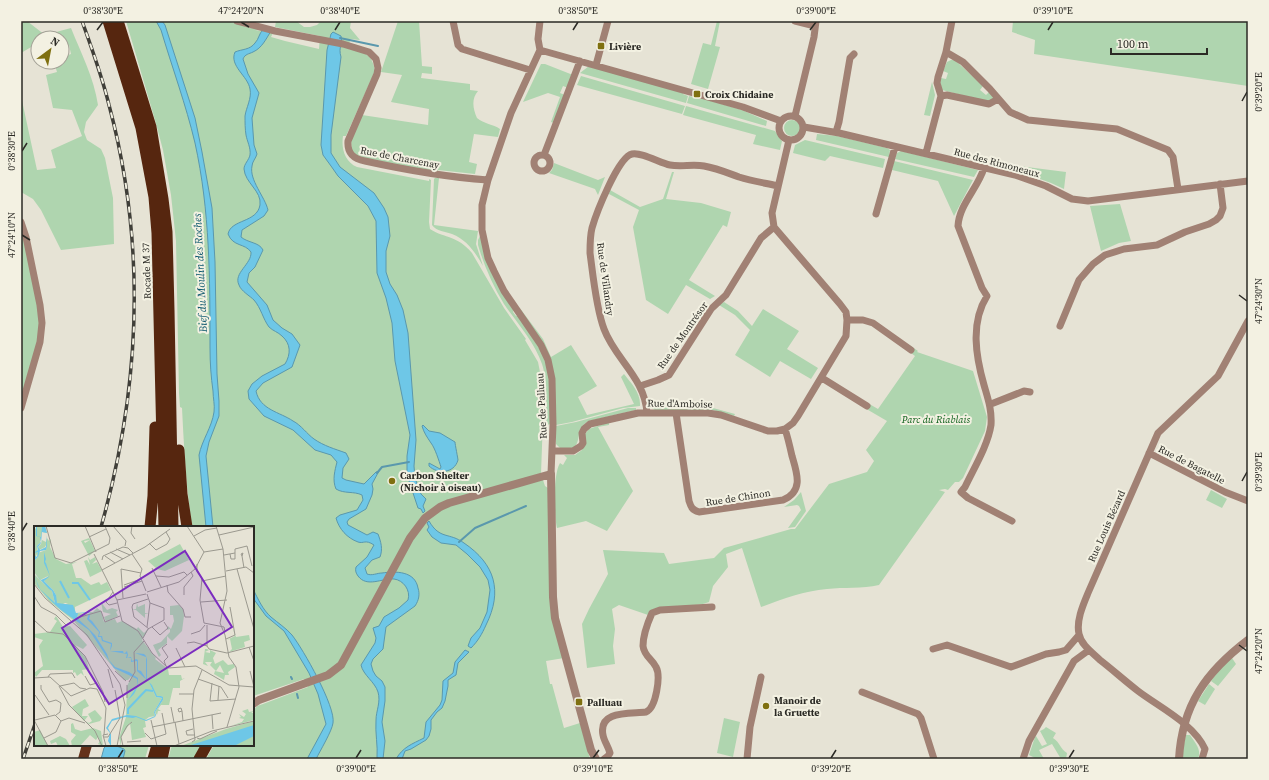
<svg xmlns="http://www.w3.org/2000/svg" width="1269" height="780" font-family="'Source Serif 4',serif">
<style>
.green{fill:#afd5af}
.water{fill:#6ec7e7;stroke:#5a98ad}
.lines{fill:none;stroke-linecap:round;stroke-linejoin:round}
.stream{stroke:#5a98ad;stroke-width:2}
.minor{stroke:#a18174;stroke-width:7}
.tertiary{stroke:#a18174;stroke-width:8}
.primary{stroke:#65321a;stroke-width:10}
.trunk{stroke:#56260f;stroke-width:11}
.rail-casing{stroke:#403f39;stroke-width:3.5}
.rail{stroke:#f3f1e2;stroke-width:2;stroke-dasharray:6;stroke-linecap:butt}
.ticks{fill:none;stroke:#2b2a25;stroke-width:1.5}
.poi-dot{fill:#7f7010;stroke:#f3f1e2;stroke-width:1.5}
.labels{text-anchor:middle;stroke-width:4;stroke-linejoin:round;paint-order:stroke}
.poi-label{font-size:10px;font-weight:bold;fill:#2b2a25;stroke:#f3f1e2;text-anchor:start}
.street-label{font-size:10px;fill:#2b2a25;stroke:#f3f1e2}
.park-label{font-size:10px;font-style:italic;fill:#0f611c;stroke:#f3f1e2}
.water-label{font-size:11px;font-style:italic;fill:#0d586e;stroke:#f3f1e2}
.inset-river{fill:none;stroke:#6ec7e7;stroke-width:2}
.inset-road{fill:none;stroke:#9b998f;stroke-width:1}
.view{fill:#7b2cbf;fill-opacity:0.15;stroke:#7b2cbf;stroke-width:2}
.inset-edge{fill:none;stroke:#2b2a25;stroke-width:2}
.neatline{fill:none;stroke:#2b2a25;stroke-width:1.5}
.ticks-label{font-size:10px;text-anchor:middle;fill:#2b2a25}
</style>
<rect width="100%" height="100%" fill="#e6e3d5"/>
<path class="green" d="M21 21H27L45 35 71 28C81 53 94 78 98 105L86 122 84 132 87 140 101 149 105 158 113 198 114 244 61 250 41 210 33 199 21 192V96L37 170 56 168 51 150 82 136 72 110 53 108 46 75 57 72 54 62H62V57L71 54 69 45 62 50V38H38V43L21 53Z
M126 21H226L263 30H255L273 33 271 37 285 41 319 49 320 36 275 27 276 21H296L304 27H310L317 25 321 21H351L350 28 360 40 350 39 349 49C365 53 372 53 375 71L346 136H343C341 149 345 162 357 167L429 181V179L431 180 429 222 430 229C446 239 457 235 472 253L504 308 526 339 525 340 538 362 540 372 543 418 541 474 545 486 548 488 551 607 564 658 546 661 550 684H552L564 728 580 723 590 759H206L214 745H253V711L257 706 263 704 308 687 304 679 253 696V527H192C186 487 184 448 182 408L180 407 179 393 176 241 171 195 163 150 155 120Z
M398 21H419L422 66 432 67V74L422 73 421 78 470 84V90L478 91C471 99 473 109 477 118 484 124 493 124 500 129L498 137 474 134 469 162 477 164 475 174 438 170 437 173 356 156 352 153 351 140 362 115 428 125 429 109 391 102 402 75 381 72Z
M717 21H720L715 46 720 47 708 89 691 84 703 43 711 45Z
M1013 21H1248V86L1034 54 1035 40 1012 32Z
M951 60H955L983 86 980 90 986 95 989 92 994 97V99L989 102 942 90 940 83 941 78 946 79 948 73 943 71 947 62Z
M541 64H545L573 75 568 88 563 86 560 93 565 95 554 123 551 122 560 97 548 93 523 102Z
M589 66 683 93V94L688 96 686 103 580 73Z
M581 76 685 106 682 114 577 85Z
M932 82 935 95 930 116 924 115Z
M689 96 701 99V98L742 110 767 121 766 126 687 103Z
M686 106 775 131 782 141 780 150 753 144 756 135 683 115Z
M784 128a8 8 0 1 1 16 0a8 8 0 1 1-16 0Z
M817 134 837 136 887 148 890 150 889 157 816 140Z
M805 140 885 159 883 168 830 156 825 161 793 153 795 145Z
M901 151 978 170 974 177 895 159 897 153Z
M894 161 973 180 954 216 938 181 892 170Z
M554 163 598 180 605 177 598 195 595 189 549 173 552 170Z
M1019 166 1066 172 1064 189 1051 183 1018 171Z
M672 172H674L666 199 701 203 731 212 727 227 723 225 689 280 715 296 710 299 686 285 668 314 646 300 633 227 639 210 609 194 610 190 640 207 663 199Z
M435 178H439L434 225 478 231 476 244 483 266C475 252 467 240 452 234 446 232 436 231 432 225L434 179Z
M1120 204 1131 241 1119 243 1101 251 1090 206Z
M21 222 42 323 21 406Z
M480 236 514 310 513 312 516 316H519L542 353 549 373 551 424 546 425C545 405 548 382 542 364 534 341 517 323 504 304 493 286 484 266 478 245V240Z
M724 302 738 311 752 326 763 309 799 331 787 349 818 368 811 379 780 361 770 377 735 355 750 330 735 315 719 305Z
M519 307 543 339 551 357 571 345 597 386 578 397 587 415 634 404 621 377 624 374C631 383 641 393 640 406L623 408 572 422 556 425 554 375Z
M908 344 918 351 917 352 973 371 987 417 985 431 963 478 959 482H955L948 490 945 489 939 490 945 492 879 585C862 589 844 587 827 589 804 591 783 599 761 607L742 548 726 554 728 567 713 586 709 602 703 604 660 610 651 616 619 605 612 609 615 629 613 646 615 664 587 668 582 624 589 609 608 574 603 550 664 553 669 564 714 558 724 548 791 529H795L829 484 867 472 874 461 866 450 887 421 863 407 866 402 878 409 915 356 904 348Z
M650 407 713 408 735 414 734 416 713 410H655Z
M628 408H636V410L589 421C575 428 582 439 574 448L561 449 556 444V426L576 422Z
M609 422V425L598 427 633 491 607 531 586 521 557 528C554 515 553 474 560 463L563 465 567 458 564 455H575L582 450 585 434 589 429Z
M1211 490 1227 499 1222 508 1206 500Z
M801 492 806 511 795 527 788 528 801 510 799 506 797 505 784 507 794 500Z
M1232 658 1236 664 1218 686 1211 681 1223 665Z
M1209 684 1215 689 1205 705 1198 701Z
M724 718 740 722 733 757 717 753Z
M1046 727 1056 733 1053 738C1060 742 1060 749 1067 753L1066 759H1061L1052 744 1039 750 1044 759H1037L1029 755 1035 737 1036 736 1042 746 1047 744 1040 731 1044 729Z
M1186 735H1190C1195 743 1202 749 1198 759H1183V748Z
M114 745H149L145 759H123L125 751Z
M172 745H204L195 759H168Z"/>
<path class="water" d="M156 21H162L165 25 195 118 202 152 212 208 215 262 217 374 219 401V416L209 442 206 456 213 527H206L199 455C202 440 212 427 214 412 215 405 213 398 213 391 211 377 210 363 210 348 210 279 210 211 195 143 186 105 172 67 161 30Z
M263 30 271 31C266 39 262 48 253 52 249 54 245 54 243 59L248 74 259 93 252 118 254 145 257 154C256 158 252 162 252 166 249 180 265 197 268 210L264 216 242 230 241 237C248 243 259 242 263 250L255 267 249 273 247 282 267 305 273 320 282 328 292 334 300 345 292 367 263 383 256 391C260 410 280 412 293 421 301 425 307 434 314 439 324 446 335 449 346 453L349 459 343 468 342 478 346 480 364 484 376 472 379 471 372 484 373 489 372 495 366 509 349 519 347 522 348 525 367 535 373 532 378 534C381 542 383 549 380 557L372 560 365 568 367 574C372 576 377 573 382 573 396 571 415 571 418 588 420 594 419 600 415 606L386 627 383 649 373 659 371 664 373 671 376 676 382 681 385 687V701L382 722 385 741 383 759 377 758C378 746 375 733 376 720 376 711 381 702 378 692 375 682 363 675 361 665L375 643 376 638 373 628 379 626 384 617 399 608 408 600C411 590 403 580 394 579 382 578 367 588 358 576 356 573 355 571 356 567L367 557 374 545C365 539 364 544 358 542 347 538 339 529 336 518L340 515 357 510 363 500 362 495C354 491 344 494 336 489 332 480 335 470 337 462L331 455 315 450 293 430 264 416 249 399 248 391 252 384 262 376 285 364C291 354 291 344 282 336 278 332 273 331 269 327 263 319 261 308 254 300 250 296 241 291 239 285 233 273 252 264 251 252 245 243 233 247 228 234 231 219 257 223 260 205 262 191 245 183 244 169 244 164 249 160 250 155 251 148 247 141 246 135 245 129 245 122 245 116 246 108 252 98 250 89 248 76 229 66 235 52 242 49 250 50 255 43 259 39 259 33 263 30Z
M333 32 341 36C343 44 338 47 341 57L331 135V153L340 167 374 193 384 208 388 217 390 236 386 251V272L390 284 397 295 403 310 408 333 416 440 414 466 415 478 421 494 426 499 423 506 425 511 423 513 421 509 418 508 407 475V456L410 435 395 361 392 323 386 298 377 273 376 221 368 206 338 176 331 166 323 155 321 145 327 50 331 34Z
M423 425 429 431 440 433 455 442C455 444 458 459 458 460 454 474 437 474 429 466V463L440 469 441 467C439 461 435 448 431 443 427 437 424 433 422 426Z
M429 521C440 540 449 532 464 543 495 564 503 591 486 625 482 634 478 641 471 648L468 646 471 638 480 628 487 612 490 590 488 580 480 567 467 554 456 545 441 543 432 537 427 530 429 527 427 523Z
M253 589C258 599 263 610 271 617 278 623 286 628 292 635 303 649 336 707 333 723 332 731 320 751 316 759H307L326 724 318 694 309 673 284 631 266 616 253 598Z
M465 650 469 652 458 663 456 675 448 680V686L445 701 442 708 437 712 431 720V729L429 736 426 740 411 749 405 751 402 759H396C403 747 412 744 424 738L426 722 440 705 442 700 443 681 453 673 455 662Z
M107 745H114L124 749 125 751 123 759H101L104 748Z"/>
<g class="lines">
<path class="stream" d="M340 38 378 46
M377 473 382 467 409 462
M459 542 475 528 526 506
M291 677 292 679
M297 694 298 698"/>
<path class="minor" d="M237 21 275 31 343 44 369 52 376 59 378 68 377 74 348 141C347 154 354 159 365 161 406 170 446 177 488 180
M453 21 458 45 462 49 530 70
M795 21 815 26
M540 50 511 113 488 180 482 205V230L488 258 494 271 504 291 541 345 548 360 552 379 553 425 551 474
M540 50 743 107 781 121
M540 50 538 39 540 21
M946 52 963 62 990 89 1010 112 1028 120 1117 129 1168 150 1173 157 1178 189
M596 65 608 21
M941 96 947 95 989 104 998 99
M779 128a12 12 0 1 1 24 0a12 12 0 1 1-24 0Z
M795 116 814 37 816 21
M804 127 839 133 1015 175 1046 186 1072 199 1088 201 1248 181
M836 132 839 122 850 58 854 54
M926 153 941 96 937 83 938 77 946 52 952 21
M544 155 580 61
M534 163a8 8 0 1 1 16 0a8 8 0 1 1-16 0Z
M984 168C978 188 959 205 958 226L982 288 987 296C970 323 976 357 984 385 988 399 992 410 991 425 988 445 974 468 965 487L961 492 968 498 1012 521
M876 214 895 147
M21 222 26 237 40 305 42 323 40 342 21 408
M847 320H863L873 323 911 350
M1060 326 1079 280 1093 264 1105 255 1124 249 1157 245 1185 232 1209 224 1216 220 1220 216 1223 208 1220 184
M822 378 867 406
M640 386 658 380 669 375 711 309 726 295 761 238 774 227
M991 404 1024 391 1030 392
M647 413C645 378 615 359 604 329 596 308 593 275 590 253 590 245 590 236 592 228 596 214 618 157 632 154 642 152 660 163 670 165 681 167 693 164 704 166 716 168 728 173 739 177 752 181 765 183 778 186
M676 413 689 501C691 507 692 510 699 512L783 500C804 491 797 473 792 456 790 447 788 438 785 429
M553 451H573L581 446 583 443 582 433 584 429 590 424 638 413H708L721 415 768 431H777L785 429 793 423 798 416 846 336 847 320 846 312 840 304 774 227 772 213 789 140
M1149 453 1225 492 1248 501
M933 649 947 645 1011 667 1046 654 1059 652 1066 650 1079 635
M862 692 918 714 921 718 934 759
M604 759 608 756 610 753C608 746 604 741 603 735 598 710 630 714 646 712 656 708 661 676 656 667 652 659 644 656 643 646 643 636 648 622 652 613L660 610 712 607
M747 759 750 727 761 677
M1023 759 1029 741 1074 661 1089 650
M1202 759 1205 749C1194 724 1159 707 1138 691 1125 681 1113 670 1100 660 1093 653 1081 645 1079 634 1076 621 1083 605 1088 593L1158 433 1218 376 1248 321"/>
<path class="tertiary" d="M253 704 259 700 328 675 341 665 410 538 425 518 440 507 449 503 551 474 553 597 555 618 591 750 596 759
M1179 759C1182 705 1206 672 1248 640"/>
<path class="primary" d="M83 759 87 745"/>
<path class="trunk" d="M108 21 141 128 154 197 157 233 164 527
M118 21 151 127 163 199 167 232 169 310 173 527
M179 450 182 494 187 527
M150 527 153 496 155 427
M153 759 157 745
M162 759 165 745
M199 759 207 745"/>
<defs>
<path id="rail" d="M82 21C92 49 102 76 109 105 147 247 141 386 101 527
M23 759 35 724"/>
</defs>
<use href="#rail" class="rail-casing"/>
<use href="#rail" class="rail"/>
</g>
<path class="ticks" d="M241 22 249 27M97 30 103 22M335 30 340 22M573 30 578 22M810 30 816 22M1048 30 1053 22M1242 101 1247 92M22 151 27 143M22 235 30 240M1239 295 1247 301M1242 481 1247 472M22 531 27 523M1239 645 1247 651M118 758 123 750M356 758 361 750M593 758 599 750M831 758 836 750M1069 758 1074 750"/>
<g class="poi-dot">
<rect x="597" y="42" width="8" height="8" rx="2"/>
<rect x="693" y="90" width="8" height="8" rx="2"/>
<circle cx="392" cy="481" r="4"/>
<rect x="575" y="698" width="8" height="8" rx="2"/>
<circle cx="766" cy="706" r="4"/>
</g>
<g class="labels">
<g class="poi-label">
<text x="609" y="50">Livière</text>
<text x="705" y="98">Croix Chidaine</text>
<text x="400" y="479">Carbon Shelter<tspan x="400" dy="12">(Nichoir à oiseau)</tspan></text>
<text x="774" y="704">Manoir de<tspan x="774" dy="12">la Gruette</tspan></text>
<text x="587" y="706">Palluau</text>
</g>
<g class="street-label">
<text transform="translate(400 157) rotate(11)" y="4">Rue de Charcenay</text>
<text transform="translate(997 162) rotate(15)" y="4">Rue des Rimoneaux</text>
<text transform="translate(146 271) rotate(-92)" y="4">Rocade M 37</text>
<text transform="translate(606 279) rotate(82)" y="4">Rue de Villandry</text>
<text transform="translate(682 335) rotate(-55)" y="4">Rue de Montrésor</text>
<text transform="translate(680 403) rotate(1)" y="4">Rue d'Amboise</text>
<text transform="translate(541 406) rotate(-93)" y="4">Rue de Palluau</text>
<text transform="translate(1192 464) rotate(27)" y="4">Rue de Bagatelle</text>
<text transform="translate(738 497) rotate(-9)" y="4">Rue de Chinon</text>
<text transform="translate(1106 526) rotate(-66)" y="4">Rue Louis Bézard</text>
</g>
<g class="park-label">
<text x="936" y="423">Parc du Riablais</text>
</g>
<g class="water-label">
<text transform="translate(200 273) rotate(-93)" y="4">Bief du Moulin des Roches</text>
</g>
</g>
<g transform="translate(34 526)">
<rect width="220" height="220" fill="#e6e3d5"/>
<path d="M0 0 3 5V0H11L8 2 9 4 11 1 13 7 8 6 6 17 3 20 4 27 12 24 13 17 11 21 5 24 4 21 7 18 8 14 12 16 13 12 15 15 17 13 16 21 22 33 32 38 43 36 38 38 42 52H47L57 59 65 56 67 59 73 56 77 64 41 81V86H59L63 82 67 85 70 96 81 93 83 97 88 95 103 103 104 101 110 107 115 102 108 114 122 132 121 133 134 143 135 149H147L148 153 151 152 146 155V162H139L135 179H127L124 183 127 185H124L123 189 121 186 129 174V171L125 170H122L115 156 122 171 128 172 120 186 121 190 115 191 111 194 117 193 111 195 112 201 109 202 112 211 98 214 96 197 87 211V220L85 212 92 191 93 160 98 150 94 154H90L39 94 15 75 0 57V48L6 54 0 46V35L4 31 3 28 0 34ZM14 50 10 55 19 64 22 69V77L27 79 31 77H34L27 80 31 81 39 88 41 86H55L56 88 44 87 41 91 21 77 18 65 6 54ZM55 12 56 14 50 15 51 17 56 14 61 25 55 30 47 15ZM146 18 155 34 131 45 123 43 114 35ZM54 31 56 34 61 31 62 34 58 38 63 36 68 45 56 51 50 35 53 34 56 39ZM67 76 73 84 78 82 84 84 82 86 84 90 72 96 70 91 77 88 69 86ZM103 77 104 81 111 78V87H115L111 88V92L102 84H98L102 83ZM145 79 149 83 150 90 148 105 138 115 133 110V117L124 124 127 129 125 131 119 119 127 116 136 106V103L133 104 134 100 137 103 140 95 139 89H136V80ZM22 90 29 101 36 100 53 119 49 123 41 119 52 132 55 143 48 144 50 150 47 147 43 150 41 146 39 147V144H8L2 151 0 147 9 140 5 120 9 114 0 111V108L16 106 23 95 20 93ZM198 99 202 111 215 109 216 114 210 116 211 121 195 126 198 123 196 113 193 114 201 110ZM171 123H173L175 124 171 126 176 127V124L182 127 179 132 181 138 189 134 194 139 200 138 201 141 194 146 195 149H191L190 154 180 148 181 145 190 147 186 139 182 145 176 139 178 136H171L174 140 169 138ZM51 173 55 180 49 183 48 190H54L50 195 38 181ZM214 183 215 186 220 185 217 187H220V194L197 200 208 196 210 193 205 192 207 191 205 188 210 191 212 188 208 185ZM61 184 68 192 66 195 55 198 52 195 55 197 58 195 54 188ZM220 195V220H147L192 203ZM39 197 41 203 47 205 59 202 67 205 69 220 64 218 66 215 64 211 62 214 56 209 46 220H38L37 215 42 209 37 206V198ZM6 204 14 220H0V206ZM26 210 32 213 36 220H24L22 216 17 218 16 215Z" fill="#afd5af" fill-rule="evenodd"/>
<path d="M2 0H3V10L7 11 8 1 11 0 13 7 8 6 7 17 4 21 6 24 12 21 13 9V20L12 24 10 26 12 33 11 36 12 37 16 50 10 55 19 64 22 69 23 77 39 79 42 87 55 86 56 90 55 93 58 95 66 106 65 110H68L69 114 78 117V120L76 125H89L90 128 93 125 94 129 93 132 97 131 98 135 102 133 104 134V144L107 145 112 153V131L101 127 110 128 112 130 113 134V154L118 159 123 170H127L129 171V174L121 186 122 189 121 191 112 195 102 191 99 192 91 191 78 195 74 202 77 208V220L74 215 76 207 72 202 78 193 93 189 102 190 112 194 121 190 120 186 128 172 122 171 115 156 103 145V135L97 136V132H92L93 128 76 125 77 118 68 115 67 111H64L65 106 53 93 55 87H44L43 92 54 102 61 109 73 128 75 134 81 141 95 146 104 152 103 162 100 168 94 174 103 160V153L80 142 55 104 27 84 15 73 5 62 0 49 6 63 21 77 18 65 15 63 0 47 7 54 16 50 10 37V26L12 24 6 25 4 31 0 35V29L3 31 4 26 0 27 4 24 3 20 7 16 6 11 2 10ZM220 199V210L200 220H154Z" fill="#6ec7e7"/>
<path class="inset-river" d="M26 55 35 72M38 57H44L56 74M94 188V183L112 164 119 165"/>
<path class="inset-road" d="M12 0 21 32 37 37 75 18 76 12 71 0M51 0 62 26M79 0 92 15 91 20M98 0 97 7 101 13M153 0 170 26M182 0 189 23 193 65 186 97 191 109 195 131 202 141 205 161 193 201M185 9 220 1M160 10 171 4 183 2M55 11 72 3M115 17 122 24 133 18 136 13 132 6M82 23 96 29M76 26 89 33M170 26 189 23M60 28 83 74 88 95 104 105 118 127 134 142 162 140 195 159 220 161 216 145M98 28 108 43 106 50 112 65M196 28 197 33H201V27M190 29 201 27V23L213 20 218 40M71 30 81 37M208 30 209 27 207 28 208 30 210 42M68 34 69 30 89 21 94 22 99 27M163 38V46L168 52 166 74 170 97 190 101 191 106M118 42 127 61M203 43 220 103M68 44 111 21 136 3M192 45 212 41 220 47M122 50 135 51 150 46 153 49M168 55 192 50M0 58 11 72 53 109 86 158 91 179 83 220M90 59 107 53M133 59 134 66 149 83 151 91H157M90 61 108 55M79 66 72 76 75 79 83 77M113 66 145 56 161 43 170 26M150 69V61L159 50 157 46M0 70 7 81 22 89 32 99 43 92 67 85 71 96 86 90M89 72 87 43 107 47M114 73 99 78 98 81 100 91 115 103M83 74 112 68M167 76 193 74M0 94 13 106 29 108 51 130 69 166 71 176M173 99V120L175 123 193 127 220 120M113 101 116 77M118 101 126 109 134 102 130 96M157 108 166 105 171 99M109 112 114 103 130 94V82L116 77 113 68M192 113 201 109 196 81M153 117 160 116 173 120M215 121 220 135M142 122 151 141M132 140 130 135 134 131 128 122 133 118M74 143 79 162M81 145 92 155M51 150 56 159 63 157M14 151 16 148 38 147 41 152M0 152 16 151 37 170 56 162 63 163 72 182 70 209M164 153 187 161 194 172M95 156 101 146 100 126 110 115M7 159V163L15 176 22 174 27 177 26 186 22 189M25 160 35 179 61 205 68 220M26 160 40 157 46 162 52 163M145 168H160M1 169 15 189M93 172V159M184 174 185 160M176 175 202 173M176 175 178 157M137 181 140 196M148 185 147 182 144 183 145 186 148 185 149 195M178 189 179 203M0 194 14 220M1 194 21 189 27 195 35 192 51 197M117 194 123 220M141 196 145 218M118 201 187 187M159 203 152 205 153 209H160M111 207 117 213 132 208 128 187M70 211H74L86 192 81 164M10 212 22 206 27 195M163 212 166 213 183 205M93 216 107 215M158 216 161 214 158 183 160 164 168 144M72 220 69 209 74 208M89 220 87 211 93 200 98 196M140 220 178 205 220 195"/>
<path class="view" d="M151 25 198 101 75 178 28 102Z"/>
<rect width="220" height="220" class="inset-edge"/>
</g>
<rect width="1269" height="780" fill="none" stroke="#f3f1e2" stroke-width="44"/>
<g transform="translate(50 50) rotate(32)"><circle r="19" fill="#f3f1e2" stroke="#a3a196"/>
<path d="M0-3L7 15L0 10L-7 15Z" fill="#7f7010"/>
<text y="-6" font-size="11" font-weight="bold" text-anchor="middle" fill="#2b2a25">N</text>
</g>
<path d="M1111 48v6h96v-6" fill="none" stroke="#2b2a25" stroke-width="2"/>
<text x="1117" y="48" font-size="12" fill="#2b2a25" stroke="#f3f1e2" stroke-width="3" paint-order="stroke">100 m</text>
<rect x="22" y="22" width="1225" height="736" class="neatline"/>
<g class="ticks-label">
<text x="103" y="14">0°38'30"E</text>
<text x="241" y="14">47°24'20"N</text>
<text x="340" y="14">0°38'40"E</text>
<text x="578" y="14">0°38'50"E</text>
<text x="816" y="14">0°39'00"E</text>
<text x="1053" y="14">0°39'10"E</text>
<text transform="translate(1258 92) rotate(-90)" y="4">0°39'20"E</text>
<text transform="translate(11 151) rotate(-90)" y="4">0°38'30"E</text>
<text transform="translate(11 235) rotate(-90)" y="4">47°24'10"N</text>
<text transform="translate(1258 301) rotate(-90)" y="4">47°24'30"N</text>
<text transform="translate(1258 472) rotate(-90)" y="4">0°39'30"E</text>
<text transform="translate(11 531) rotate(-90)" y="4">0°38'40"E</text>
<text transform="translate(1258 651) rotate(-90)" y="4">47°24'20"N</text>
<text x="118" y="772">0°38'50"E</text>
<text x="356" y="772">0°39'00"E</text>
<text x="593" y="772">0°39'10"E</text>
<text x="831" y="772">0°39'20"E</text>
<text x="1069" y="772">0°39'30"E</text>
</g>
</svg>
